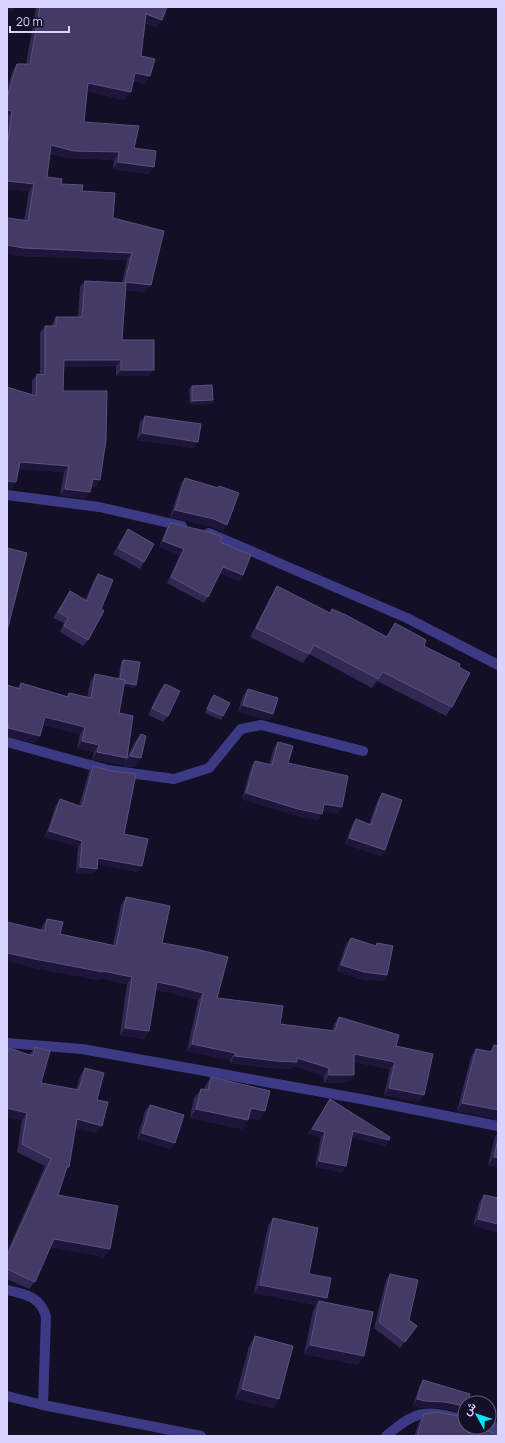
<svg xmlns="http://www.w3.org/2000/svg" width="505" height="1443" font-family="Manrope,Vazirmatn,sans-serif">
<style>
.lines{fill:none;stroke-linecap:round;stroke-linejoin:round}
.minor{stroke:#3d3a85;stroke-width:10}
.wall{fill:#312854}
.shaded-wall{fill:#1d163a}
.building{fill:#433a66;stroke:#5a527e}
</style>
<rect width="100%" height="100%" fill="#130f26"/>
<g class="lines">
<path class="minor" d="M7 495 99 507 182 526
M209 533 407 618 498 665
M7 742 108 770 174 779 209 768 241 729 261 725 363 751
M7 1043 82 1049 361 1099 498 1126
M7 1290C26 1294 41 1297 46 1317L43 1405
M7 1396 43 1405 201 1436
M489 1426 498 1428
M386 1436C418 1409 425 1410 465 1420"/>
</g>
<path class="wall" d="M36 7H167L157 27 145 23 141 56 145 84 133 81 125 100 87 91 84 122 134 148 154 167 149 174 113 169 114 160 69 158 50 154 47 177 61 184 82 191 113 218 164 231 145 292 126 290 122 340 154 370 149 376H116V366L64 367 63 391 96 487 91 486 86 499 60 495 64 472 19 469 16 482 11 489 7 488V387L32 395V381L37 374 40 375V333L45 326H52V324L56 317H78L80 287 85 281 122 283 127 260 19 256 7 253V219L8 218 24 220 29 191 7 189V89L12 72 17 64H26Z
M192 386 213 400 211 404 190 405 189 389Z
M145 416 194 448 137 440 140 422Z
M185 478 217 488 219 486 227 525 222 531 209 526 170 517 181 484Z
M170 523 220 542 239 581 220 573 208 597 204 603 167 583 180 555 159 547 166 529Z
M128 529 144 562 140 569 113 554 124 536Z
M98 574 88 640 83 646 60 632 64 623 53 618 70 591 85 600 94 580Z
M277 586 330 613 332 609 386 637 395 623 424 646 459 667 452 707 446 716 377 681 372 688 309 654 303 663 250 637 271 596Z
M123 660 136 685 134 688 124 686 119 713 122 765 92 759 94 752 77 748 80 734 43 725 40 736 35 743 7 736V685L17 688 21 683 67 696 69 693 87 698 90 682 95 674 118 679 121 663Z
M165 684 168 716 163 722 148 715 160 690Z
M248 689 273 714 269 720 238 712 243 696Z
M214 695 223 716 221 720 205 713 211 698Z
M141 734V758L135 767 123 766 134 743Z
M278 742 288 763 338 814 323 811 318 820 294 815 242 799 251 767 255 761 269 764 274 748Z
M93 766 124 834 138 872 97 864V869L93 874 76 873 78 847 45 837 56 805 60 799 79 806 89 771Z
M382 793 385 850 381 856 345 844 352 825 356 819 369 824 378 799Z
M126 897 162 943 217 998 280 1024 332 1031 334 1024 339 1017 396 1046 419 1102 384 1095 390 1069 354 1062V1075L349 1082 324 1083V1076L294 1066 292 1069 271 1068 230 1063V1060L187 1051 198 1000 171 993 155 990 149 1031 144 1039 120 1035 127 984 99 978 98 980 30 967 42 926 47 919 60 934 113 945 121 905Z
M351 938 375 946 377 943 383 981 360 979 337 971 346 944Z
M494 1045 498 1119 457 1111 471 1057 476 1049 490 1051Z
M35 1047 41 1083 76 1090 80 1076 85 1068 97 1100V1133L76 1128 65 1173 58 1195 105 1257 50 1247 35 1282 29 1289 7 1279V1252L45 1166 17 1152 22 1120 7 1117V1050L9 1048 29 1055Z
M211 1077 265 1111 259 1120 249 1118 242 1129 190 1118 194 1098 201 1089H204L205 1086Z
M330 1099 389 1140 385 1146 352 1137 346 1166 342 1172 315 1167 321 1137 308 1134Z
M150 1105 171 1149 137 1139 145 1111Z
M498 1133V1167L488 1165 495 1137Z
M484 1195 498 1198 473 1226 479 1203Z
M273 1218 309 1274 327 1298 324 1302 358 1365 304 1354 313 1311 316 1305 254 1293 268 1226Z
M390 1274 409 1320 417 1326 400 1348 374 1328 386 1280Z
M255 1336 273 1408 235 1399 249 1346Z
M423 1380 465 1403V1408L462 1413 441 1408H421L413 1406 419 1387Z
M424 1414 462 1423 498 1436H414L419 1422Z"/>
<path class="shaded-wall" d="M7 7H16L13 11 7 12Z
M146 14 162 20 157 27 141 21Z
M135 73 150 76 145 84 130 80Z
M88 83 131 92 125 100 83 90Z
M7 110 12 111 7 118Z
M51 145 119 152 114 160 69 158 46 153Z
M118 162 154 167 149 174 113 169Z
M7 181 34 184 29 191 7 189Z
M7 245 132 253 127 260 19 256 7 253Z
M125 282 151 285 145 292 120 289Z
M64 360H121L116 366 59 367Z
M121 370H154L149 376H116Z
M213 400 211 404 190 405 192 401Z
M142 433 198 442 194 448 137 440Z
M20 462 69 466 64 472 16 469Z
M93 479 100 480 96 487 88 485Z
M7 481 16 482 11 489 7 488Z
M65 489 90 492 86 499 60 495Z
M175 510 214 519 227 525 222 531 209 526 170 517Z
M163 541 184 549 180 555 159 547Z
M223 567 243 575 239 581 218 573Z
M120 682 136 685 134 688 117 685Z
M243 705 273 714 269 720 238 712Z
M45 717 85 727 80 734 40 724Z
M8 728 40 736 35 743 7 736V730Z
M82 741 99 745 94 752 77 748Z
M97 752 127 758 122 765 92 759Z
M130 756 141 758 135 767 123 766Z
M246 793 322 814 318 820 294 815 242 799Z
M324 804 342 807 338 814 320 811Z
M49 831 82 841 78 847 45 837Z
M349 838 385 850 381 856 345 844Z
M98 858 142 866 138 872 94 864Z
M80 867 97 869 93 874 76 873Z
M7 953 103 971 132 977 127 984 99 978 98 980 30 967 7 961Z
M341 965 387 975 383 981 360 979 337 971Z
M157 982 176 986 203 993 198 1000 152 989Z
M125 1028 149 1031 144 1039 120 1035Z
M192 1044 235 1053 230 1060 187 1051Z
M354 1054 395 1062 390 1069 349 1061Z
M235 1056 297 1058 329 1068 324 1076 294 1066 292 1069 271 1068 230 1063Z
M329 1075H354L349 1082 324 1083Z
M389 1088 424 1095 419 1102 384 1095Z
M462 1103 498 1110V1119L457 1111Z
M7 1108 27 1113 22 1120 7 1117Z
M251 1108 265 1111 259 1120 245 1117Z
M196 1109 248 1120 242 1129 190 1118Z
M77 1119 102 1126 97 1133 72 1127Z
M312 1129 325 1132 321 1137 308 1134Z
M353 1131 389 1140 385 1146 349 1136Z
M142 1133 175 1143 171 1149 137 1139Z
M494 1157 498 1158V1167L488 1165Z
M319 1161 346 1166 342 1172 315 1167Z
M67 1167H69L64 1175Z
M478 1219 498 1224V1233L473 1226Z
M54 1239 110 1249 105 1257 48 1247Z
M260 1285 327 1298 321 1306 319 1301 316 1305 254 1293Z
M310 1345 364 1356 358 1365 304 1354Z
M242 1389 279 1399 273 1408 235 1399Z
M417 1399 445 1402 465 1406V1408L462 1413 441 1408H421L413 1406Z"/>
<path class="building" d="M40 7H167L162 20 146 14 141 56 155 59 150 76 135 73 131 92 88 83 84 122 139 126 134 148 156 151 154 167 118 162 119 152 74 151 51 145 47 177 62 179 61 184 83 185 82 191 115 193 113 218 164 231 151 285 125 282 132 253 24 248 7 245V221L8 218 28 221 34 184 7 181V148L12 111 7 110V98L17 64H30Z
M85 281 126 283 122 340H154V370H121V360H64L63 391H107L106 440 100 480 93 479 90 492 65 489 69 466 20 462 16 482 7 481V387L36 396 37 374 45 375V326H56V317H82Z
M212 385 213 400 192 401V386Z
M145 416 201 424 198 442 142 433Z
M185 478 218 488 219 486 239 493 227 525 214 519 175 510Z
M170 523 210 532 222 537 220 542 251 555 243 575 223 567 208 597 171 577 184 549 163 541Z
M128 529 154 544 144 562 118 548Z
M7 548 27 553 7 631Z
M98 574 113 580 101 609 104 611 88 640 64 626 68 618 58 612 70 591 87 601Z
M277 586 330 613 332 609 346 615 387 637 395 623 426 640 424 646 460 664 459 667 470 673 452 707 383 672 378 679 314 645 309 654 256 628Z
M123 660 140 662 136 685 125 683V680L120 679Z
M95 674 125 680 119 713 133 716 127 758 97 752 99 745 82 741 85 727 45 717 40 736 8 728 9 725 7 724V685L20 689 21 683 68 697 69 693 91 698Z
M165 684 180 691 168 716 152 708Z
M248 689 278 698 273 714 243 705Z
M214 695 230 703 223 716 207 709Z
M141 734 146 736 141 758 130 756Z
M278 742 293 746 288 763 348 776 342 807 324 804 322 814 298 809 246 793 255 761 272 765Z
M93 766 111 771 136 774 124 834 148 839 142 866 98 858 97 869 80 867 82 841 49 831 60 799 82 807Z
M382 793 402 800 385 850 349 838 356 819 371 825Z
M126 897 170 906 162 943 196 949 228 957 217 998 283 1006 280 1024 335 1031 339 1017 399 1035 396 1046 433 1054 424 1095 389 1088 395 1062 354 1054V1075H329V1068L297 1058V1062L276 1061 235 1056V1053L192 1044 203 993 176 986 157 982 149 1031 125 1028 132 977 103 971V972L35 959 7 953V922L45 931 47 919 63 922 60 934 116 946Z
M351 938 376 946 377 943 393 946 387 975 364 972 341 965Z
M494 1045 498 1046V1110L462 1103 476 1049 492 1052Z
M35 1047 50 1051 41 1083 79 1090 85 1068 104 1073 97 1100 108 1102 102 1126 77 1119 69 1167H67L58 1195 118 1206 110 1249 54 1239 35 1282 7 1269V1256L51 1159 22 1144 27 1113 7 1108V1053L9 1048 33 1056Z
M211 1077 270 1091 265 1111 251 1108 248 1120 196 1109 201 1089 208 1090Z
M330 1099 390 1137 389 1140 353 1131 346 1166 319 1161 325 1132 312 1129Z
M150 1105 184 1115 175 1143 142 1133Z
M498 1139V1158L494 1157Z
M484 1195 498 1198V1224L478 1219Z
M273 1218 318 1228 309 1274 331 1278 327 1298 260 1285Z
M390 1274 418 1280 409 1320 417 1326 405 1342 379 1322Z
M319 1301 373 1312 364 1356 310 1345Z
M255 1336 293 1346 279 1399 242 1389Z
M423 1380 470 1394 467 1403H465V1406L445 1402 425 1401 417 1399Z
M437 1412 464 1417 462 1423 465 1424V1427H474L498 1434V1436H417L424 1414Z"/>
<rect width="505" height="1443" fill="none" stroke="#d9d4ff" stroke-width="16"/>
<g transform="translate(477 1415) rotate(309)"><circle r="19" fill="#130f26" stroke="#625e7d"/>
<path d="M0-3L7 15L0 10L-7 15Z" fill="#00e5ff"/>
<text y="-6" font-size="11" font-weight="bold" text-anchor="middle" fill="#d9d4ff">ش</text>
</g>
<path d="M10 26v6h59v-6" fill="none" stroke="#d9d4ff" stroke-width="2"/>
<text x="16" y="26" font-size="12" fill="#d9d4ff" stroke="#130f26" stroke-width="3" paint-order="stroke">20 m</text>
</svg>
